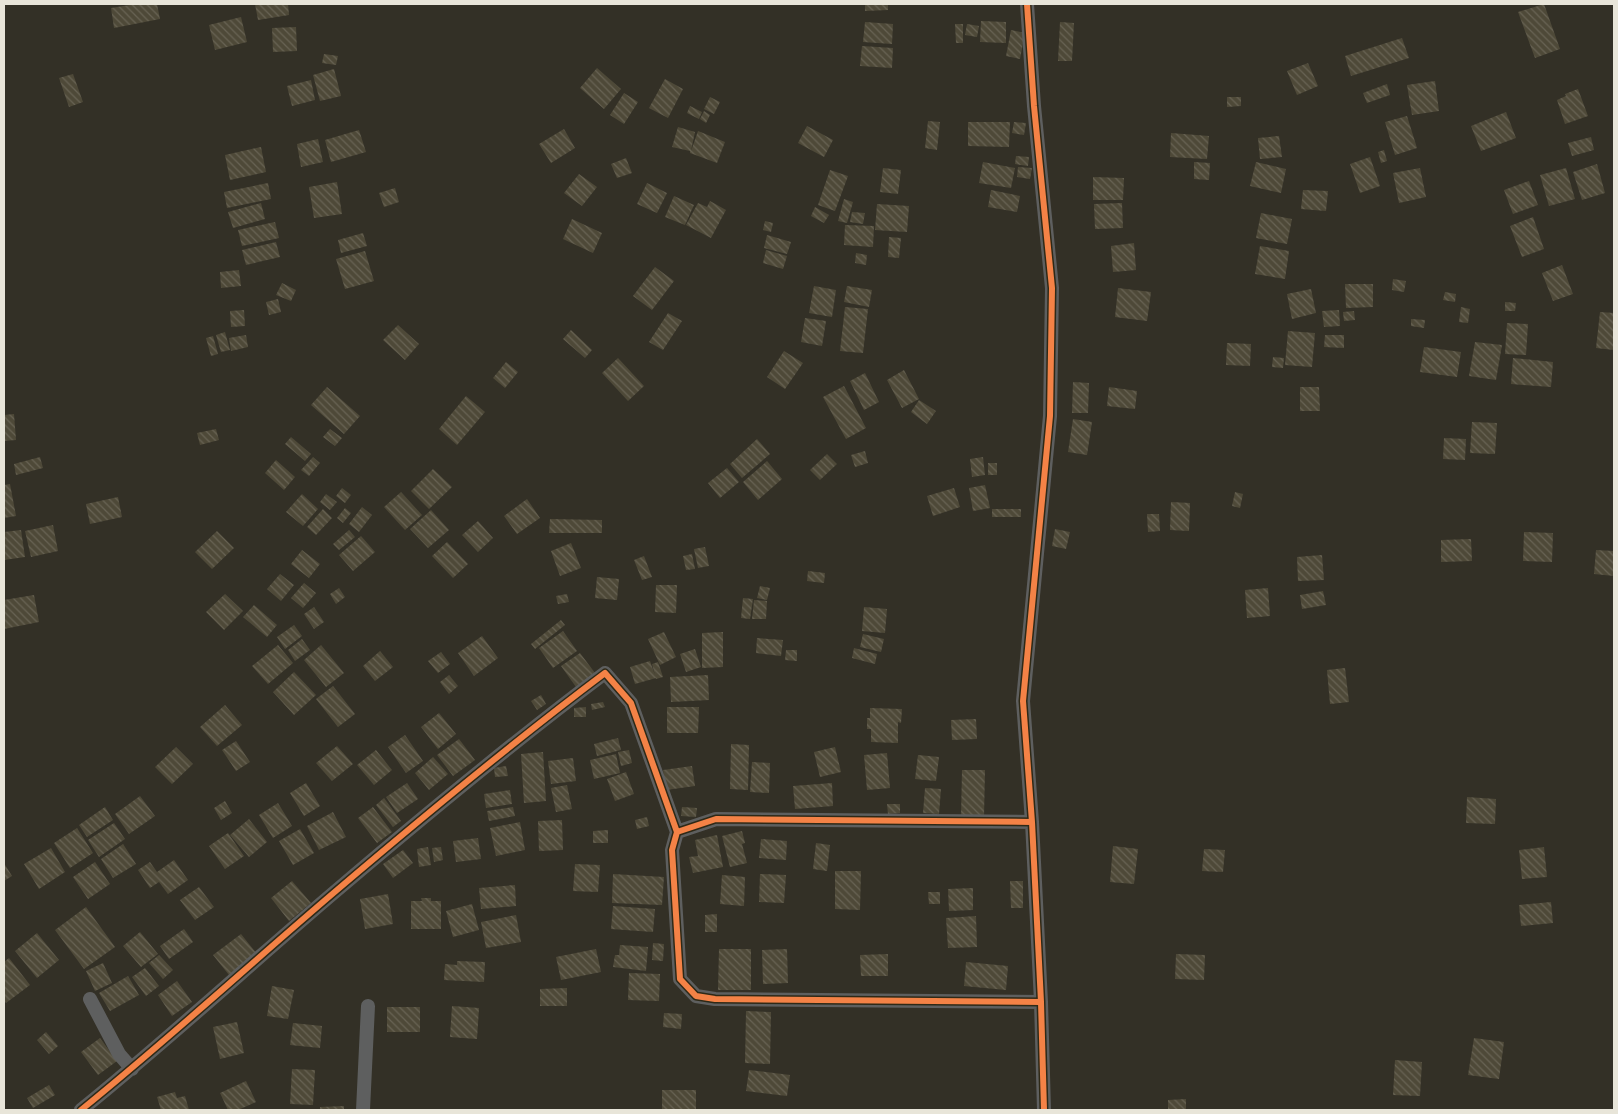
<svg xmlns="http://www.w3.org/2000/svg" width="1618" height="1114" font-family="Roboto,sans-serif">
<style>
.building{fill:url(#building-back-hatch)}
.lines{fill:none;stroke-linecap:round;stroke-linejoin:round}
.minor{stroke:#5e5f5f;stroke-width:14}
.cycleway-casing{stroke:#2e2917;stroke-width:9}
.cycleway{stroke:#f48246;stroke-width:6}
</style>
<defs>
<pattern id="building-back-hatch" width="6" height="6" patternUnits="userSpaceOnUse" patternTransform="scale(1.25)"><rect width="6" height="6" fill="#4e4938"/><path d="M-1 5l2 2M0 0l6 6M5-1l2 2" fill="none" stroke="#686354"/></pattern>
</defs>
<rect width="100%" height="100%" fill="#333026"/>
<path class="building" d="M136 4H157L160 19 114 28 111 8Z
M255 4H288L289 15 258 20Z
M865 4H888V10L865 11Z
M1544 4 1560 49 1535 58 1518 12Z
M241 17 247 42 215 50 209 25Z
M981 21 1006 22V43L980 42Z
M865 22 893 24 892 44 863 42Z
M1060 22 1074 23 1072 61H1058Z
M955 24H963V43H956Z
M967 24 979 26 977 37 965 35Z
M296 27 297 51 273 52 272 28Z
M1011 30 1025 33 1020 59 1006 56Z
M1402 38 1409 58 1351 76 1345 56Z
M862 46 893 48 892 68 860 66Z
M324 54 338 56 336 65 322 63Z
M1308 63 1318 86 1297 95 1287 71Z
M597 68 621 89 604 109 580 88Z
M334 69 341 96 320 101 313 75Z
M73 74 83 102 69 107 59 78Z
M665 79 683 89 668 118 649 108Z
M311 80 315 100 292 106 287 86Z
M1435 81 1439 111 1412 115 1407 85Z
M1387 84 1390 95 1367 103 1363 93Z
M1578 89 1588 116 1565 124 1557 100 1566 96 1565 94Z
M624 93 638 102 624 124 610 115Z
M710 97 720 102 714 114 704 109Z
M1227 97H1241V106L1227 107Z
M690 106 702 112 699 119 687 113Z
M704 111 710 115 706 123 700 119Z
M1506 112 1516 138 1481 151 1471 126Z
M1407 116 1417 148 1395 155 1385 122Z
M928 121 940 122 937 150 925 148Z
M968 122H1010L1009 147 968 146Z
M1014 122 1026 123 1024 135 1012 133Z
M807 126 833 140 824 157 798 143Z
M678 127 695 132 691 151 698 131 725 142 717 163 690 153V151L672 147Z
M564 129 575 148 551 163 539 144Z
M359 130 366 152 331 162 325 140Z
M1171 133 1209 136 1207 159 1170 157Z
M1279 136 1282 157 1260 159 1258 138Z
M1591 137 1594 150 1572 156 1568 143Z
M318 139 323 162 301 167 297 144Z
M261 147 266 172 230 180 225 155Z
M1384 150 1387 161 1381 163 1378 152Z
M1016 156 1029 157 1028 166 1015 164Z
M1370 157 1380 186 1360 193 1350 164Z
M626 158 632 173 617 178 611 164Z
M983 162 1015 168 1011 188 979 183Z
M1194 162 1210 163 1209 180 1194 179Z
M1256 162 1286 169 1281 193 1250 186Z
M1597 164 1605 193 1582 200 1573 172Z
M1018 167 1032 168 1030 179 1017 177Z
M883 168 901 170 898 194 880 192Z
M1420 168 1426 197 1399 203 1393 173Z
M1566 168 1575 199 1549 206 1540 175Z
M830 170 848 176 835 211 818 205Z
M579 174 597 187 582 206 564 193Z
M1093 177 1124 178 1123 200H1093Z
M1529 181 1538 205 1513 214 1504 190Z
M337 182 342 214 314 218 309 187Z
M268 183 271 199 227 208 224 192Z
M647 183 667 193 657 213 637 204Z
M395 188 399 202 384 207 379 193Z
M991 190 1020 196 1017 212 988 207Z
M1303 190 1328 191 1326 211 1301 209Z
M674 196 694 205 685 225 665 217Z
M844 199 853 202 847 223 838 221Z
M710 201 726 210 711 238 686 225 698 203 707 207Z
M261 203 265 219 233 228 228 212Z
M1122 203 1123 228 1095 229 1094 204Z
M877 204 909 206 907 232 875 230Z
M815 207 829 215 824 223 811 216Z
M852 212 865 213 863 224 850 222Z
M1261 213 1292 219 1287 244 1256 238Z
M1533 217 1544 249 1522 257 1510 226Z
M572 219 602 233 593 253 563 239Z
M765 221 773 223 771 232 763 230Z
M275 222 279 238 242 246 238 230Z
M845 225 874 226 873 247 844 245Z
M363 233 367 246 341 253 338 240Z
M767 235 791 242 787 254 764 248Z
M889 237 901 238 899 258 888 257Z
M276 242 280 257 246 265 242 250Z
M1134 243 1136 270 1113 272 1111 246Z
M1260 246 1289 251 1285 279 1255 274Z
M766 250 787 256 783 269 763 263Z
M365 251 374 281 345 289 336 259Z
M856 253 867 255 866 265 855 263Z
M1562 265 1573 294 1553 301 1542 273Z
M655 267 674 281 652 310 633 296Z
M239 270 241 286 221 288 220 272Z
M1393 279 1406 281 1404 292 1392 290Z
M282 283 296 290 291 301 276 295Z
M1345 284H1373V307L1346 308Z
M814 286 836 290 832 317 809 313Z
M847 286 872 290 869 307 844 302Z
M1118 288 1151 292 1147 321 1115 317Z
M1311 289 1316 313 1292 319 1287 294Z
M1445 292 1456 294 1455 302 1443 300Z
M278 299 281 312 269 315 266 302Z
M1505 302 1516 303 1515 311H1505Z
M845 307 868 309 863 353 840 351Z
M1461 307 1470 309 1468 323 1459 322Z
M244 310 245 326 231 327 230 311Z
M1339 310 1340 326 1324 327 1322 311Z
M1354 311 1355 320 1344 321 1343 312Z
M1600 312 1614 313V350L1596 348Z
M668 313 682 321 663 350 649 342Z
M805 318 826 321 822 346 801 342Z
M1411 319 1425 320 1424 328 1411 326Z
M1507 323 1528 324 1526 355 1505 354Z
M398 325 419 344 405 360 383 340Z
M571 330 592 350 585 358 563 339Z
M1288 331 1315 333 1312 367 1285 365Z
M225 332 230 350 221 352 216 335Z
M246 335 248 347 231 351 229 338Z
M1325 335H1344V348L1324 347Z
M213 336 218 354 211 356 206 338Z
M1475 342 1502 345 1496 380 1469 376Z
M1227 343 1251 344 1250 366 1226 365Z
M1424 347 1461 352 1457 377 1420 372Z
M784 351 803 363 785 389 767 377Z
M1273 357 1284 358 1283 368 1272 367Z
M618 358 644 386 628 401 602 373Z
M1513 358 1553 362 1551 387 1511 384Z
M506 362 518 372 505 388 493 378Z
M904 370 919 399 902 408 887 380Z
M865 373 879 402 864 410 850 381Z
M1073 382 1089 383 1088 413H1072Z
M844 386 866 428 846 439 823 397Z
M327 387 360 416 344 434 311 405Z
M1109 387 1137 391 1135 409 1107 406Z
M1300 387H1319L1320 411H1300Z
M466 396 485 412 457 445 439 429Z
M919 400 936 411 927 424 911 412Z
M14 414 16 440 4 441V415Z
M1073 419 1092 422 1087 455 1068 452Z
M1472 422 1497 423 1495 454 1470 453Z
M216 429 219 440 200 445 197 433Z
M330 429 342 438 335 446 323 437Z
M291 437 311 454 305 461 285 444Z
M1444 438 1466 439 1465 460 1443 459Z
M757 439 770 454 742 478 730 464Z
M865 451 868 463 855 467 851 455Z
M827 454 837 464 820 480 810 470Z
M40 457 43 468 16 475 14 464Z
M313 457 320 463 309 476 301 470Z
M983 457 985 475 972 477 970 459Z
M276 460 295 477 284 490 265 473Z
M767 461 782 479 758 500 743 482Z
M988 463H997V475H988Z
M727 468 739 482 720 498 708 483Z
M433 469 452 487 429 509 411 491Z
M10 484 16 516 4 518V485Z
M985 485 990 508 973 511 969 488Z
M342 488 351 495 345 503 336 496Z
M954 488 960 507 933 516 927 496Z
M401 492 422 515 405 530 384 507Z
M1235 492 1243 494 1240 508 1232 506Z
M302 494 318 509 303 526 286 512Z
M326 494 337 502 330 510 320 502Z
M118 497 122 517 90 524 86 504Z
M527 499 540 518 517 534 504 516Z
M1171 502 1190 503 1189 531 1170 530Z
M362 507 372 515 359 532 349 524Z
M345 508 351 513 343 523 337 518Z
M323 509 332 518 316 535 307 527Z
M992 509H1021V517H992Z
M431 510 449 530 428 548 410 529Z
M1147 514H1159L1160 531 1148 532Z
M550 519 602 520V533H549Z
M478 521 493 538 478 552 462 535Z
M53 525 58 551 31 557 25 531Z
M1055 529 1070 532 1066 549 1052 546Z
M21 530 25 557 4 560V532Z
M349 530 355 537 339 550 333 544Z
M217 531 234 548 212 569 195 552Z
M1524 532 1553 533 1552 562 1523 561Z
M361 536 375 552 353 571 339 555Z
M1471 539 1472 561 1441 562V540Z
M447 542 468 564 453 578 432 556Z
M571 543 581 568 560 576 551 551Z
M705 547 709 566 698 568 694 549Z
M302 550 320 564 309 578 291 564Z
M1596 550 1614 551V576L1594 574Z
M692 554 695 569 686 570 683 556Z
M1322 555 1324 580 1298 581 1297 557Z
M644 556 652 577 642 580 634 560Z
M808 571 825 573 824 583 807 581Z
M280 574 294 585 281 601 267 589Z
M597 577 619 579 617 600 595 598Z
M304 583 316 593 303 608 291 598Z
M656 585H677L676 613 655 612Z
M760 586 770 588 767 600 757 598Z
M339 588 345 597 336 604 330 594Z
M1268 588 1270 616 1247 618 1245 590Z
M1323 591 1326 605 1302 609 1300 595Z
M225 594 243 611 224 630 206 612Z
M567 594 569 602 558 604 556 596Z
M34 595 39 622 4 629V600Z
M743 598 753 599 750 619 741 618Z
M754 600 767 601 766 619H752Z
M254 605 277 625 267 637 243 617Z
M314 607 324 622 314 629 304 614Z
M864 607 887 609 885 633 862 631Z
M561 620 565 625 535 649 531 644Z
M294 625 302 636 285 649 277 637Z
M563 631 577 651 553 668 539 648Z
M664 632 676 657 660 665 648 639Z
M723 632V667L702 668V633Z
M863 634 884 639 881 652 860 647Z
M482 636 498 658 474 676 458 653Z
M757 638 783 640 781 656 756 653Z
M302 639 310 650 295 661 288 650Z
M278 645 293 663 268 684 252 666Z
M321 645 344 673 326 687 304 660Z
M854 648 877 654 875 664 852 658Z
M695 649 701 667 686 672 680 654Z
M786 650H797V661L785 660Z
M380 651 393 667 375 681 363 666Z
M441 652 450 664 438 673 428 661Z
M580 653 595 673 576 687 561 666Z
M650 661 656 678 635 684 630 667Z
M658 662 663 677 656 679 652 664Z
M1345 668 1349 702 1330 704 1327 670Z
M294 672 316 695 294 715 273 692Z
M449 675 458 686 449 694 440 682Z
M708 675 709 700 671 702 670 677Z
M333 686 355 714 338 727 316 699Z
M541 695 546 704 537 710 531 701Z
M603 702 605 707 592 710 591 704Z
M225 705 242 725 217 746 200 727Z
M586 707V717H574V708Z
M667 707H699L698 733H667Z
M870 708 902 709 901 723 898 722V743L871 742V729H867V718H870Z
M439 713 456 734 438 749 421 727Z
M976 719 977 739 952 740 951 720Z
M405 735 423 761 406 773 388 747Z
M618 738 621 750 597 756 594 744Z
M459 739 475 760 453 776 437 755Z
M236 741 250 762 236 771 222 750Z
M731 744 749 745 748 790 730 789Z
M337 746 353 764 332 781 316 763Z
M176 747 193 764 172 784 155 767Z
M835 747 841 772 820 777 814 752Z
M376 750 392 770 374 785 357 765Z
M629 750 632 763 621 766 618 752Z
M543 752 546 801 524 803 521 754Z
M887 753 890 788 867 790 864 755Z
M616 754 620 773 594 779 590 760Z
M918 755 939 757 936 781 915 779Z
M433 757 448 774 429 790 415 773Z
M573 758 576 781 551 784 548 761Z
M752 762 770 763 769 793 750 792Z
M506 766 508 776 495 777 494 768Z
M692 766 695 786 666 790 663 770Z
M962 770H985L984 817H961Z
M626 772 634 794 615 801 607 779Z
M306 783 320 806 304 816 290 793Z
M407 783 418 799 397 813 386 797Z
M832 783 833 806 795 809 793 786Z
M567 785 572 809 556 812 551 788Z
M925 788 941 789 939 814 923 813Z
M510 790 512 804 486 808 484 794Z
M140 796 155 816 129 834 115 814Z
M1467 797 1496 799 1495 824 1466 823Z
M384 798 401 821 393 827 376 805Z
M225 801 232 813 221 820 214 808Z
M278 803 292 826 273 838 259 815Z
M887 804H900V813L888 814Z
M105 807 113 820 87 837 79 825Z
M373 807 392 832 377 843 358 818Z
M513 807 515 816 489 821 487 811Z
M682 807 697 808 696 817 681 816Z
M333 812 346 837 319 850 307 826Z
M647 817 649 826 637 829 635 820Z
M249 819 267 842 249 857 230 835Z
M562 820 563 850 539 851 538 821Z
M520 822 525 850 496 856 490 828Z
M114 823 125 839 99 857 88 840Z
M77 828 93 853 70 868 54 843Z
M300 829 314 853 293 865 279 841Z
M608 830V843H593V831Z
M742 831 745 843 742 844 747 863 730 867 722 836Z
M228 833 244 856 225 869 209 846Z
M717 835 723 867 693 873 689 857 698 856 695 840Z
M478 838 481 859 456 862 453 841Z
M761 839 787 841 786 860 759 858Z
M816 843 830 845 827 871 813 869Z
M123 844 136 864 113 878 101 859Z
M1113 846 1138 849 1134 884 1110 882Z
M428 847 431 865 419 867 417 849Z
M441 847 443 860 434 862 432 848Z
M1544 847 1547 877 1522 879 1519 850Z
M51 848 65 872 39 889 24 864Z
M1204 849 1225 850 1223 872 1202 871Z
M403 850 413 863 393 878 383 864Z
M174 860 188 880 168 894 159 882 150 888 138 870 150 862 157 872Z
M95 862 110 884 88 899 73 877Z
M4 863 12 876 4 881Z
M575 864 600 865 598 892 573 891Z
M835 871H861L860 910 835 909Z
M613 874 664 877 662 905 612 903Z
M760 874 786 875 784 903 759 902Z
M722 875 745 877 744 906 720 904Z
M292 881 311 903 289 921 271 898Z
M1010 881H1023V908H1011Z
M515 885 516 906 481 909 479 888Z
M199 887 214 907 195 920 180 900Z
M973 888V910L949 911 948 889Z
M928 892H940V904H929Z
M388 894 393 924 365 929 360 899Z
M421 898H431V901H441V929H411V901H422Z
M1551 902 1553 923 1521 926 1519 905Z
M472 904 479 930 453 937 446 911Z
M613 906 655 909 653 932 611 929Z
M86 907 115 947 84 969 55 930Z
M717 914V932H705V915Z
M516 915 521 942 486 948 481 922Z
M976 916 977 947 948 948 946 918Z
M184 929 193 942 169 959 160 946Z
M140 932 158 954 141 967 123 946Z
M37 933 59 960 37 978 15 951Z
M241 934 257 954 229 975 213 955Z
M653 943 664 944 663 961 652 960Z
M620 945 648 947 646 971 613 967 615 955H619Z
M596 949 601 972 561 980 556 957Z
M719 949H751V990H718Z
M787 949 788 983 763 984 762 950Z
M888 954V976H861L860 955Z
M1176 954 1205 955 1204 980 1175 979Z
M159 955 173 970 163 979 149 963Z
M9 958 30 985 6 1003 4 1000V962Z
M457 961 485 962 484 982 444 980 445 964 457 965Z
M966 962 1008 966 1006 990 964 986Z
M103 963 112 983 95 991 86 971Z
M145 968 159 986 146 996 132 977Z
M629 973 660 974 659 1001 628 1000Z
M128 976 139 995 110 1011 99 993Z
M177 981 192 1002 172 1016 158 995Z
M272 986 294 990 288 1019 267 1016Z
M567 988V1006H540V989Z
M452 1006 479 1008 477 1039 450 1037Z
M387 1007H420V1032H387Z
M746 1011 771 1012 770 1064 745 1063Z
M664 1013 682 1014 681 1029 663 1027Z
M237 1022 244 1053 220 1059 213 1027Z
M293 1023 322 1026 320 1048 290 1045Z
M46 1032 58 1046 49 1054 37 1040Z
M100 1038 117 1061 98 1075 81 1052Z
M1474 1038 1504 1042 1499 1079 1468 1075Z
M1395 1060 1422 1062 1420 1096 1393 1095Z
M292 1069 315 1070 313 1105 290 1104Z
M749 1070 790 1075 787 1096 746 1091Z
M246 1081 256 1102 238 1110H228L220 1093Z
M49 1085 55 1095 33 1108 27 1098Z
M662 1090H696V1110H662Z
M175 1092 177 1098 185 1096 189 1110H161L157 1097Z
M1186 1099V1110H1168V1100Z
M344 1106V1110H320V1107Z"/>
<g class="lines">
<path class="minor" d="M1027 4 1034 106 1052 288 1050 416 1023 701 1032 822 1041 1002 1044 1110
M1032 822 716 819 677 832 672 850 680 979 696 996 715 999 1041 1002
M90 999 119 1054 132 1069
M81 1110C169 1039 251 963 337 890 424 816 513 742 605 673L631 703 677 832
M363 1110 368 1006"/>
<defs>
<path id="cycleway" d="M1027 4 1034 106 1052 288 1050 416 1023 701 1032 822 1041 1002 1044 1110
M1032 822 716 819 677 832 672 850 680 979 696 996 715 999 1041 1002
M81 1110C169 1039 251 963 337 890 424 816 513 742 605 673L631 703 677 832"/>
</defs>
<use href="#cycleway" class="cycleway-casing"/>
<use href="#cycleway" class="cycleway"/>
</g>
<rect width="1618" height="1114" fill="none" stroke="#e8e5d9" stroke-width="10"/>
</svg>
